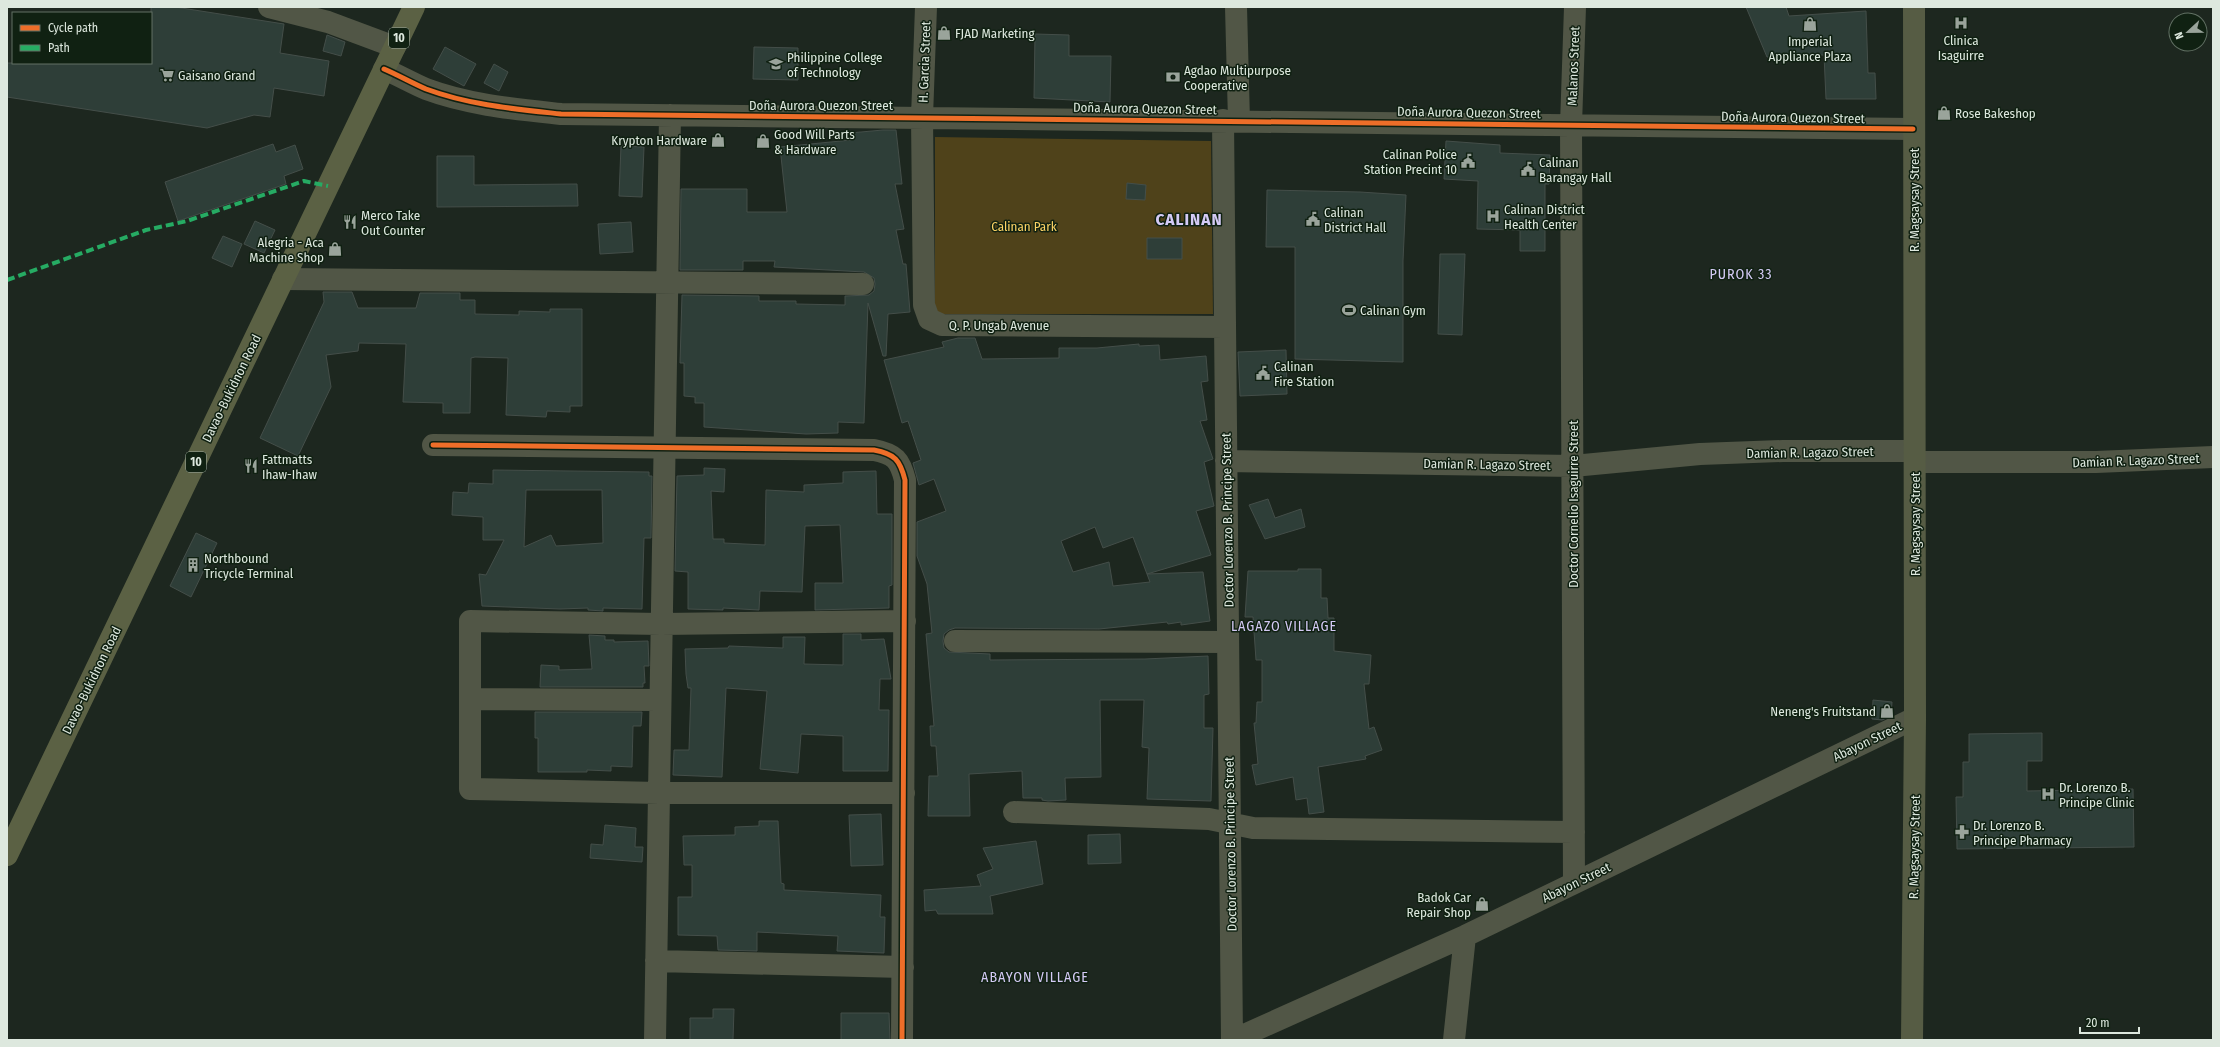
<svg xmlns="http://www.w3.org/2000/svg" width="2220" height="1047" font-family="'Fira Sans Condensed',sans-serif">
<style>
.green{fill:#4f421a}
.building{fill:#2e3e38;stroke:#444e49;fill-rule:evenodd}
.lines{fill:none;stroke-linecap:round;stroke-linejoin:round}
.minor{stroke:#515646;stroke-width:22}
.major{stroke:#565c44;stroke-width:22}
.highway{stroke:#5b6144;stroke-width:22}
.quiet{stroke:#26ab63;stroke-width:4;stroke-dasharray:8 4;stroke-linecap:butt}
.cycleway-casing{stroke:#102112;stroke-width:8}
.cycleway{stroke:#ee6e29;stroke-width:5}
.labels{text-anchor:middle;stroke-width:3;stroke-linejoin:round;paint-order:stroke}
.shield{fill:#102112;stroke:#a0aca1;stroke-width:1}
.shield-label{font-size:12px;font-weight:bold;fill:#dde8de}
.poi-label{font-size:13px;fill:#dde8de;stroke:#102112;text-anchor:start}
.street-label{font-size:13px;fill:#dde8de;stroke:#102112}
.park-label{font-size:13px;fill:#fcd365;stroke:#102112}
.neighbourhood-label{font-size:14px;letter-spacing:1px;fill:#d4caf5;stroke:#102112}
.district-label{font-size:17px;font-weight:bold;letter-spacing:1px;fill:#d4caf5;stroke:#102112}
</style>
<rect width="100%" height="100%" fill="#1d271f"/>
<path class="green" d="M935 137 1211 141 1213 314H935Z"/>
<path class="building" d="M151 7H175L284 24 280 53 329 61 324 96 274 88 270 117 254 115 207 128 7 97V63H151Z
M1746 7H1786L1789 16 1866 11 1868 73H1875L1876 99H1826L1824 55 1767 57Z
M1035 34 1069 35V56H1111L1110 102 1034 98Z
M327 35 345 42 341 56 323 51Z
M445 47 476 64 464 86 433 69Z
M754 47 798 48V80L753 79Z
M494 64 508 72 499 91 484 83Z
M883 130H896L902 184H895L904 229 896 230 903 264H906L910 312 888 314 886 356H883L868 303 864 423 838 422V433L806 434 704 427V403H695V397L684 396V363H680L682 295 759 296V301H796V304L845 305V296L869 295 874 291 875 284 874 278 864 272 774 267 775 261H743V270H680L681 189H747V212H787L780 147 851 140 850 133Z
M1446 141 1500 145V153L1550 155 1549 184H1545V251H1520V230L1477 229 1478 181 1444 179Z
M273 144 276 152 295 145 303 169 284 176 286 184 178 221 165 182Z
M621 146 644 147 642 197 619 196Z
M437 156H474V185L577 184 578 206 437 207Z
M1127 183 1146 185 1145 200 1126 199Z
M1267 190 1360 192 1406 195 1403 261V362L1295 359V247H1266Z
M255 221 275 230 264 253 244 244Z
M631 222 633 252 600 254 598 224Z
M223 236 242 244 232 267 212 258Z
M1147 238H1182V259H1147Z
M1440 254H1465L1462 335 1438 334Z
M323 292H352L358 308H416L420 293H460V300H475V314L519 315V311L550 312V309H582V406H570V412L547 411 546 417 506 415 508 358 475 357 471 358 470 413H443V403L403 402 406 344 359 343 358 351 326 355 331 387 298 456 260 438 324 302Z
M958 338H975L982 359 1059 358V348H1097L1139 344V346L1159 345 1160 360 1206 356 1208 381 1201 382 1207 420 1200 421 1213 459 1204 462 1214 506 1196 511 1211 555 1147 574 1203 572 1210 621 1181 625V622L1168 624 1167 622 1099 629 955 628 949 630 944 634 943 641 944 648 949 652 990 654V660L1145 659 1208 656 1209 694 1204 695V728H1213L1211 801 1147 799 1149 748 1142 747 1144 700H1100L1101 777 1065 778 1066 800 1048 801 1042 800V798H1023L1022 771 969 774 970 816H928L929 776H938L936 746H931L930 726H934L926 634 932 633 927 584 917 556V522L946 511 934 479 919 485 913 463 921 460 908 421 902 423 884 360 944 347 942 342ZM1095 527 1103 548 1133 537 1150 582 1113 586 1109 562 1073 572 1061 541Z
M1286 350 1287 394 1240 396 1238 352Z
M704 468 725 469 724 492 711 491 713 539H724V543L765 545 766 490 804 492V485L843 483V472L876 471 877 514H892V585L889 586V608L815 610V583H843L840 525 805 526 802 592 760 591 759 610 723 608V610L688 609V572L675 571 677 476 704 475Z
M493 470 649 472V476H652L651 538H644L642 609 603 608V611L588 610V608L560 609 482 606 479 574 486 575 504 540H483V517L452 515 453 492 468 493 469 483 493 484ZM526 490H602L603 543 556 546 551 535 524 547Z
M1268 499 1275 518 1301 509 1305 527 1265 539 1249 505Z
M196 533 217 543 191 597 170 586Z
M1298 569H1321V598H1327L1328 618H1334V651L1371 655 1369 684H1364L1369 729 1374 727 1382 750 1365 756 1366 759 1318 767 1324 812 1309 814 1307 798 1296 800 1293 777 1256 785 1252 765 1258 764 1254 723H1256L1257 702H1262V660H1256L1253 617H1245L1248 571H1298Z
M843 634H861V640L884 639 891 679H880L879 710H889L888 771H843V736L801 734 798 773 760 769 767 691 726 688 722 777 673 775 674 750H689L691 688H688L686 674 685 649 728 648 729 646 783 648V637H805L804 664 843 665Z
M589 635 605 636V640H614V642L648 641 649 666H644L645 683H643V687H540L541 665 559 666V670L592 669Z
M1873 700 1892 702 1891 716 1882 720 1872 719Z
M535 712H642L641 726H633L632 767 611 766V771L587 770V772H538V738H535Z
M2042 733V761H2027V791L2133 789 2134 847 1957 849 1956 797H1963V762H1969V734Z
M881 814 883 865 851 866 849 815Z
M759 821H778L781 883 784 884V890L881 895 880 917H885L884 953 837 951 838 936 757 932V951L718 950 717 936 678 935V897H692V865H684L683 836 735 835V827L759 826Z
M605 825 636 828 635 847H643L642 862 590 858 591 844 603 845Z
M1120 834 1121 863 1088 864V835Z
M1036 841 1043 884 990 896 993 914H938L936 910 925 911 924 890 981 886 977 875 993 869 983 848Z
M713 1009H734L733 1040H690V1018H713Z
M841 1013H889L890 1040H841Z"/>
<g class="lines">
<path class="minor" d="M269 7 328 22 395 47
M926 7 922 117 924 305 929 319 942 325 1225 327
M1236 7 1239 121
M384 69C398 75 412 83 426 89 469 105 515 109 561 114L1913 129
M1223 120 1232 1040
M283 279 863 284
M433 445 874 450C895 454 900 460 905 480L902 1040
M1226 461 1573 466 1700 454 1783 451H1914
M1915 462H2096L2213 457
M955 641 1228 642
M470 699 660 700
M904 793H659L470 789V621L661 624 905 621
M1014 812 1209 819 1253 828 1574 832
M1574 883 1571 125 1575 7
M656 961 903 967
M655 1040 670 115
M1233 1040 1465 936 1915 718
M1454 1040 1465 936"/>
<path class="major" d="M1912 1040 1915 718 1914 7"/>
<path class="highway" d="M7 855 414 7"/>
<path class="quiet" d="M7 280 146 230 187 221 304 181 328 186"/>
<defs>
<path id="cycleway" d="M384 69C398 75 412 83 426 89 469 105 515 109 561 114L1913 129
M433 445 874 450C895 454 900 460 905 480L902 1040"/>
</defs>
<use href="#cycleway" class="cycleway-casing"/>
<use href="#cycleway" class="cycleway"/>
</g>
<defs>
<symbol id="hospital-bare" viewBox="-9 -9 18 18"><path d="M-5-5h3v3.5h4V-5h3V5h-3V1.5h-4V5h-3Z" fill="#9aa49b" stroke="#102112" stroke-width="2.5" paint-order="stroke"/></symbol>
<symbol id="shop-bare" viewBox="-9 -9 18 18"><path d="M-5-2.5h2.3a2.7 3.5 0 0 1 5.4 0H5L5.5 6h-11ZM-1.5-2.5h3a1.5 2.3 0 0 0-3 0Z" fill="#9aa49b" stroke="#102112" stroke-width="2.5" paint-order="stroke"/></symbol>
<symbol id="university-bare" viewBox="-9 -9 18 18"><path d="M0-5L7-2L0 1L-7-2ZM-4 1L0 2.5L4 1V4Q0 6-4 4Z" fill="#9aa49b" stroke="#102112" stroke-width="2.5" paint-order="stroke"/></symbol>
<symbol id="supermarket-bare" viewBox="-9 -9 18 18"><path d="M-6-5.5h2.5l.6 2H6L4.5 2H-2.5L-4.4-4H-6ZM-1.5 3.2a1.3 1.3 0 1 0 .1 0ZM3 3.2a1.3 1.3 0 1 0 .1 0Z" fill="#9aa49b" stroke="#102112" stroke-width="2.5" paint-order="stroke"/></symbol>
<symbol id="bank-bare" viewBox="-9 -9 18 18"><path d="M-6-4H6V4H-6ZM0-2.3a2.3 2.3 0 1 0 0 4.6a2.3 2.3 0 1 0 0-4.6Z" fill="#9aa49b" stroke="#102112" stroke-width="2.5" paint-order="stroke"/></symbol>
<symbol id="civic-bare" viewBox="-9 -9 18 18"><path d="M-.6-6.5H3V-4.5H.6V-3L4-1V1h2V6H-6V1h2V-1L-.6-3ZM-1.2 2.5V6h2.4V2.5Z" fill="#9aa49b" stroke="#102112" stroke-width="2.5" paint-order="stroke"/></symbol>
<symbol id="restaurant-bare" viewBox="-9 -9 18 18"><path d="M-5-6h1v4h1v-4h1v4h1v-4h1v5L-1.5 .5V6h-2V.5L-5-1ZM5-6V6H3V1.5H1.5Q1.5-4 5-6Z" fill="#9aa49b" stroke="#102112" stroke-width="2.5" paint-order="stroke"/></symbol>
<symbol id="stadium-bare" viewBox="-9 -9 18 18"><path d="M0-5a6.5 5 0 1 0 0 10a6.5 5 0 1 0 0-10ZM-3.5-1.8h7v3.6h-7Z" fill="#9aa49b" stroke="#102112" stroke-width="2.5" paint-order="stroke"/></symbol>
<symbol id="building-bare" viewBox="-9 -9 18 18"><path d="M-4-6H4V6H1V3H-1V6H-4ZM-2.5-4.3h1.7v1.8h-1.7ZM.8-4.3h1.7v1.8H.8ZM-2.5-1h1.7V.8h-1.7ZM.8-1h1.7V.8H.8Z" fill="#9aa49b" stroke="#102112" stroke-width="2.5" paint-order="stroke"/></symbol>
<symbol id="pharmacy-bare" viewBox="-9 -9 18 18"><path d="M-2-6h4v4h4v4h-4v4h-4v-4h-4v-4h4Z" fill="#9aa49b" stroke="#102112" stroke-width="2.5" paint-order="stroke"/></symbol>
</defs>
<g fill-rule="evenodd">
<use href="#hospital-bare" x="1951" y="13" width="20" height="20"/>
<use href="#shop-bare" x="1800" y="14" width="20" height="20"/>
<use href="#shop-bare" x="934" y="23" width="20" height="20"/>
<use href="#university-bare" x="766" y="54" width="20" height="20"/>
<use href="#supermarket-bare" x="157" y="65" width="20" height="20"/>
<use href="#bank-bare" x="1163" y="67" width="20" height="20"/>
<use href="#shop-bare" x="1934" y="103" width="20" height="20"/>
<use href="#shop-bare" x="708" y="130" width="20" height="20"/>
<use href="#shop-bare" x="753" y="131" width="20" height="20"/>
<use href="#civic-bare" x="1458" y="151" width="20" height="20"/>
<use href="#civic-bare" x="1518" y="159" width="20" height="20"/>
<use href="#hospital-bare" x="1483" y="206" width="20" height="20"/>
<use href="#civic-bare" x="1303" y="209" width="20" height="20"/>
<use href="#restaurant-bare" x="340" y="212" width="20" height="20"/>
<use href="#shop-bare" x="325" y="239" width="20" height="20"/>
<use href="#stadium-bare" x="1339" y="300" width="20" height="20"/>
<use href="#civic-bare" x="1253" y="363" width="20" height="20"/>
<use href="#restaurant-bare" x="241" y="456" width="20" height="20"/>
<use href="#building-bare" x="183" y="555" width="20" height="20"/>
<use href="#shop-bare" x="1877" y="701" width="20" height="20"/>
<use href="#hospital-bare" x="2038" y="784" width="20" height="20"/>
<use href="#pharmacy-bare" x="1952" y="822" width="20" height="20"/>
<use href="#shop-bare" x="1472" y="894" width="20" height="20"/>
</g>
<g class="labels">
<g class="shield">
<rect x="389" y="28" width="20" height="20" rx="3"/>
<rect x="186" y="452" width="20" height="20" rx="3"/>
</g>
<g class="shield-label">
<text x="399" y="42">10</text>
<text x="196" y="466">10</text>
</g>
<g class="poi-label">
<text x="955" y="38">FJAD Marketing</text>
<text x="1961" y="45" text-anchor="middle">Clinica<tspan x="1961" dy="15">Isaguirre</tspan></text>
<text x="1810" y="46" text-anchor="middle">Imperial<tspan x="1810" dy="15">Appliance Plaza</tspan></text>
<text x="787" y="62">Philippine College<tspan x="787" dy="15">of Technology</tspan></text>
<text x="1184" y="75">Agdao Multipurpose<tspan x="1184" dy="15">Cooperative</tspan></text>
<text x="178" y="80">Gaisano Grand</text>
<text x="1955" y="118">Rose Bakeshop</text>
<text x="774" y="139">Good Will Parts<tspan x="774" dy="15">&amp; Hardware</tspan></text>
<text x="707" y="145" text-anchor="end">Krypton Hardware</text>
<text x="1457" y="159" text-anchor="end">Calinan Police<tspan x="1457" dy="15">Station Precint 10</tspan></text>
<text x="1539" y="167">Calinan<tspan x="1539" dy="15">Barangay Hall</tspan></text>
<text x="1504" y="214">Calinan District<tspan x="1504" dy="15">Health Center</tspan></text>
<text x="1324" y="217">Calinan<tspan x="1324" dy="15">District Hall</tspan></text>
<text x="361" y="220">Merco Take<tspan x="361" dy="15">Out Counter</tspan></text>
<text x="324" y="247" text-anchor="end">Alegria - Aca<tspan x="324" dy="15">Machine Shop</tspan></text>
<text x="1360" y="315">Calinan Gym</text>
<text x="1274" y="371">Calinan<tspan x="1274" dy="15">Fire Station</tspan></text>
<text x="262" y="464">Fattmatts<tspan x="262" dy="15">Ihaw-Ihaw</tspan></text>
<text x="204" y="563">Northbound<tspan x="204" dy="15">Tricycle Terminal</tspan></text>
<text x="1876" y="716" text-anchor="end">Neneng's Fruitstand</text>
<text x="2059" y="792">Dr. Lorenzo B.<tspan x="2059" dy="15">Principe Clinic</tspan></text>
<text x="1973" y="830">Dr. Lorenzo B.<tspan x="1973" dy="15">Principe Pharmacy</tspan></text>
<text x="1471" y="902" text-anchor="end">Badok Car<tspan x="1471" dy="15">Repair Shop</tspan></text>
</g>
<g class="street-label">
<text transform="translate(924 62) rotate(-88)" y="5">H. Garcia Street</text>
<text transform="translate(1573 66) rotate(-88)" y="5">Malanos Street</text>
<text x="821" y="110">Doña Aurora Quezon Street</text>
<text transform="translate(1145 108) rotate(1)" y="5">Doña Aurora Quezon Street</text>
<text transform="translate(1469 112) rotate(1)" y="5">Doña Aurora Quezon Street</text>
<text transform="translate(1793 117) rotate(1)" y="5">Doña Aurora Quezon Street</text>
<text transform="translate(1914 200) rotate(-90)" y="5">R. Magsaysay Street</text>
<text x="999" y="330">Q. P. Ungab Avenue</text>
<text transform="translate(231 388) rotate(-64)" y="5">Davao-Bukidnon Road</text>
<text transform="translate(1810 452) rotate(-1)" y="5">Damian R. Lagazo Street</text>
<text transform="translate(2136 460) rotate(-2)" y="5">Damian R. Lagazo Street</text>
<text transform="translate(1487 464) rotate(1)" y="5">Damian R. Lagazo Street</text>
<text transform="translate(1573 504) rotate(-90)" y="5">Doctor Cornelio Isaguirre Street</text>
<text transform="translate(1227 520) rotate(-91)" y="5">Doctor Lorenzo B. Principe Street</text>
<text transform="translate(1915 524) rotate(-90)" y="5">R. Magsaysay Street</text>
<text transform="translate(91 680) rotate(-64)" y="5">Davao-Bukidnon Road</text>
<text transform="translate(1867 741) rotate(-26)" y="5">Abayon Street</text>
<text transform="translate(1230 844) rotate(-91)" y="5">Doctor Lorenzo B. Principe Street</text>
<text transform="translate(1914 847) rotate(-89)" y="5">R. Magsaysay Street</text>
<text transform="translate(1576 882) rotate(-26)" y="5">Abayon Street</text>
</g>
<g class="park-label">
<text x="1024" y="231">Calinan Park</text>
</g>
<g class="neighbourhood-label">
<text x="1741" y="279">PUROK 33</text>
<text x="1284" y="631">LAGAZO VILLAGE</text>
<text x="1035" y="982">ABAYON VILLAGE</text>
</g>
<g class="district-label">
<text x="1189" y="225">CALINAN</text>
</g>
</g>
<rect width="2220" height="1047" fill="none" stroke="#dde8de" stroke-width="16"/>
<rect x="12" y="12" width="140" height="52" fill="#102112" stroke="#627164"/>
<rect x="20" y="25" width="20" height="6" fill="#ee6e29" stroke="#627164"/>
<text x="48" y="32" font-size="12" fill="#dde8de">Cycle path</text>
<rect x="20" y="45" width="20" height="6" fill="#26ab63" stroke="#627164"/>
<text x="48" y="52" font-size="12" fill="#dde8de">Path</text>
<g transform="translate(2188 32) rotate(248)"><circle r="19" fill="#102112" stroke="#627164"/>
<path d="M0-3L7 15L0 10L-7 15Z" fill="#9aa49b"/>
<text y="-6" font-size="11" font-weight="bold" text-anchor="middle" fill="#dde8de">N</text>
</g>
<path d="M2080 1027v6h59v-6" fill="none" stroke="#dde8de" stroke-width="2"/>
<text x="2086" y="1027" font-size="12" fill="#dde8de" stroke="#102112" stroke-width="3" paint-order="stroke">20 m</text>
</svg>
